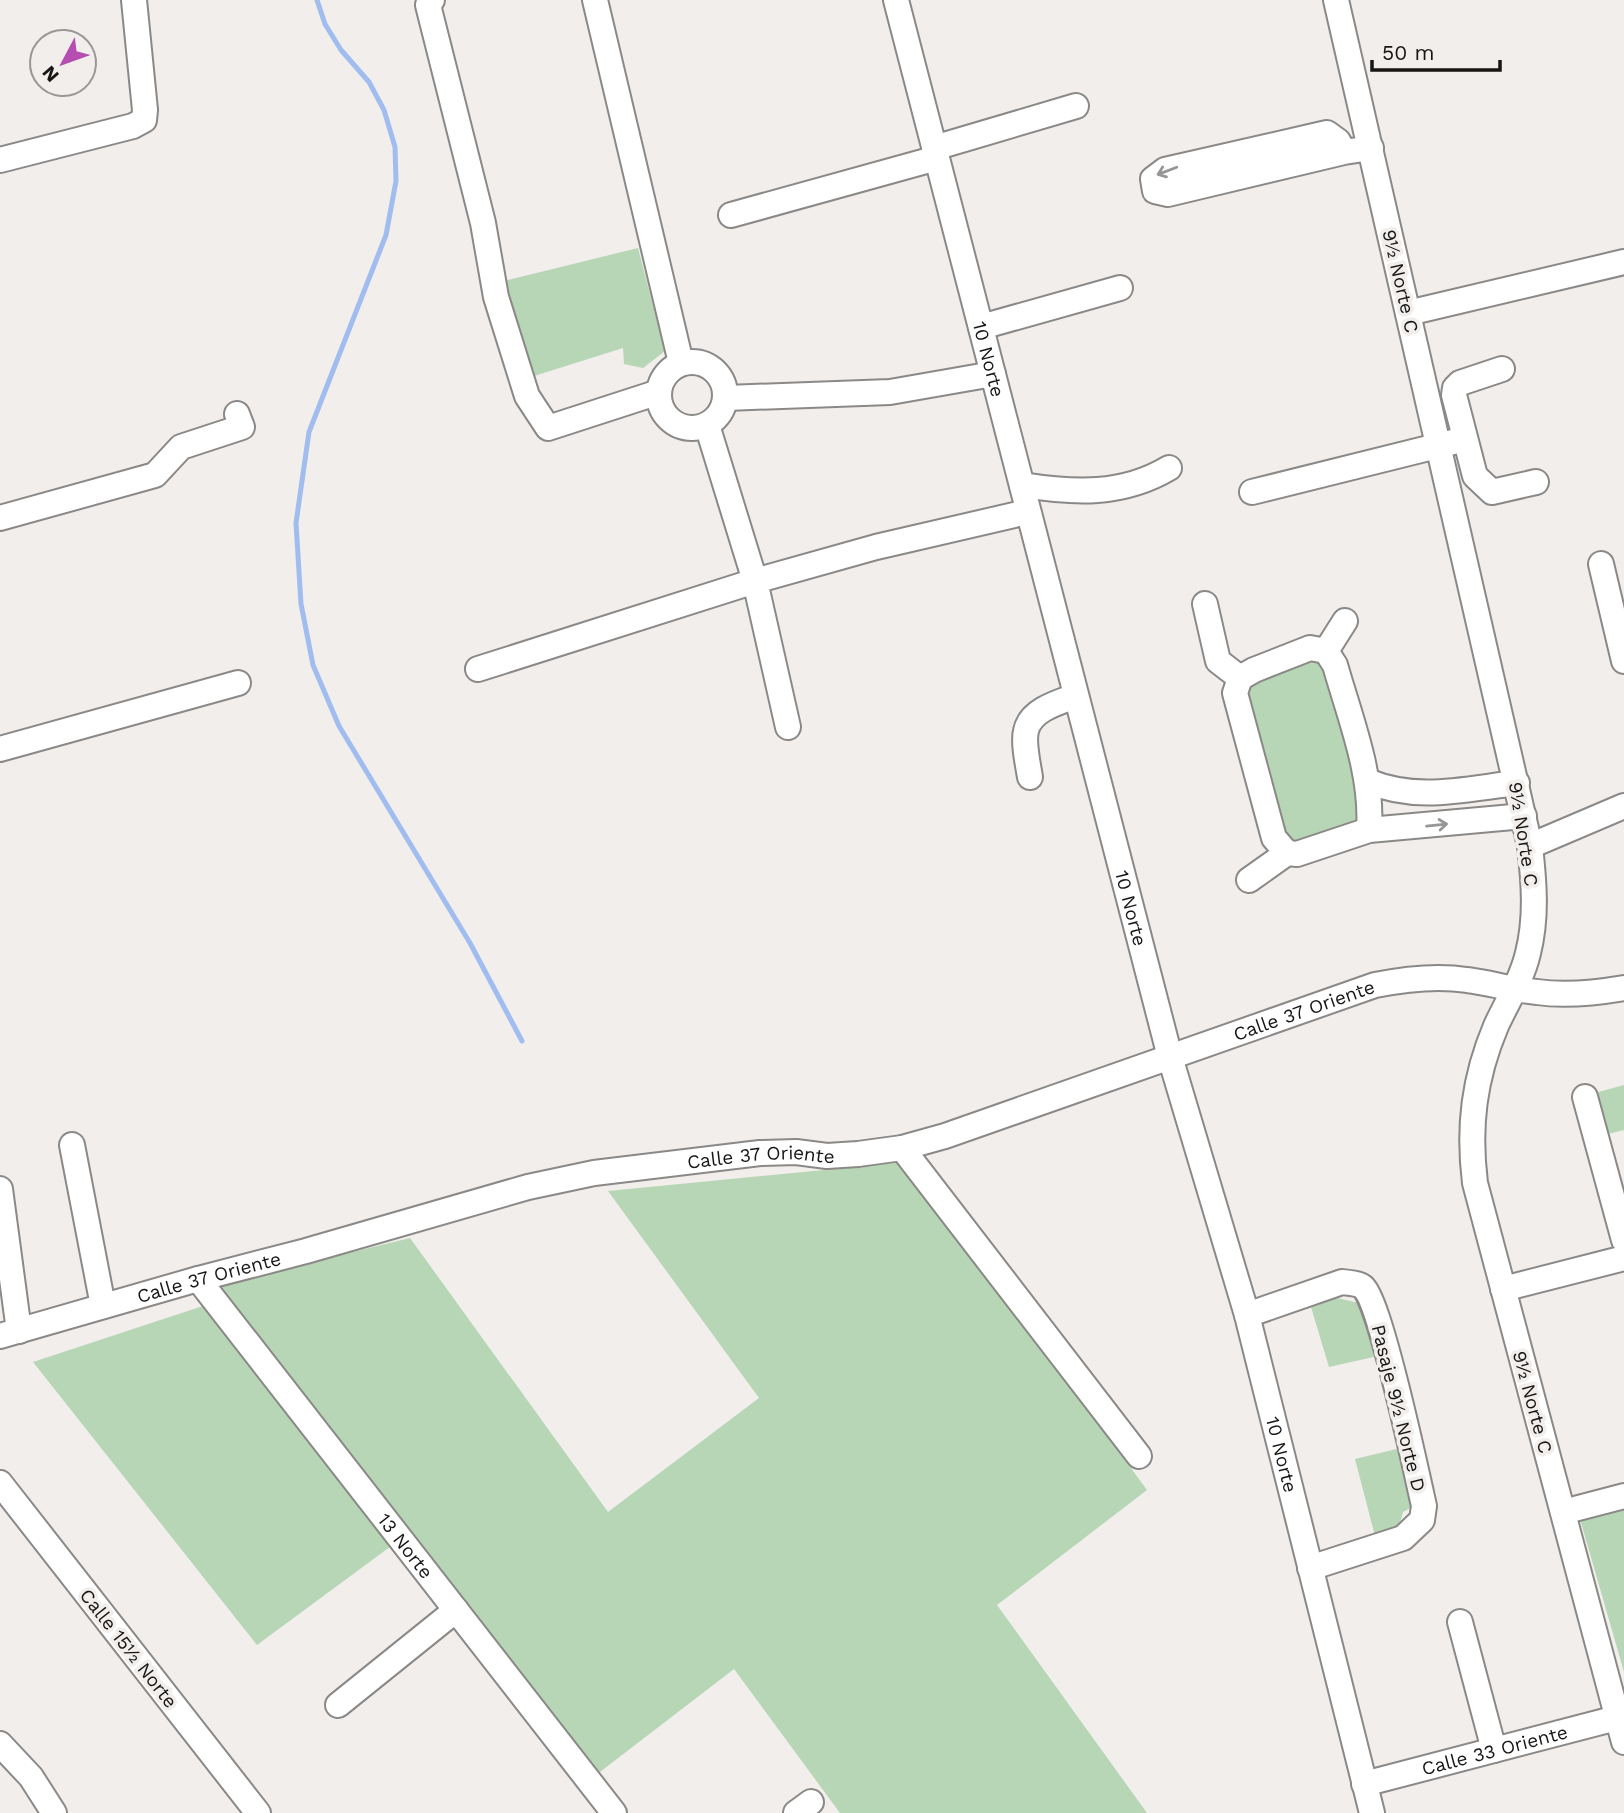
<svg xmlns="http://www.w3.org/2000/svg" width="1624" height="1813" font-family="'Work Sans',sans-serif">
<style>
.green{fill:#b7d6b5}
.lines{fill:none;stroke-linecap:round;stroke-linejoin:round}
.stream{stroke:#a1bcef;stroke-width:5}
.minor-casing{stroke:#8b8987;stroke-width:28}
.minor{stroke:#fff;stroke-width:24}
.oneway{stroke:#979696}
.labels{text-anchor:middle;stroke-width:7;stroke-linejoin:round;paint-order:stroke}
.street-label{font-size:19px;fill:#171615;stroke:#f1eeec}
</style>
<rect width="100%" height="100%" fill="#f1eeec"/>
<path class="green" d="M638 248 665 351 643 368 624 364 623 348 531 377 504 281Z
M1321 648 1369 830 1287 853 1237 684Z
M1624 1085V1130L1608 1134 1595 1093Z
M906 1162 1147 1490 997 1605 1147 1813H840L734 1669 596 1775 212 1286 410 1238 608 1512 759 1398 608 1191Z
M1337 1298 1359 1303 1378 1356 1329 1367 1311 1307Z
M212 1303 402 1538 257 1645 33 1362Z
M1405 1447 1412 1507 1403 1512 1399 1527 1375 1536 1355 1459Z
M1624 1507V1672L1580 1519Z"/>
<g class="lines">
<path class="stream" d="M317 0 325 24 341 50 369 82 384 110 395 147 396 181 386 235 309 432 296 523 301 604 313 665 339 726 470 943 522 1041"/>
<defs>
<g id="minor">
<path d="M432 0 428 5 483 223 496 297 527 396 548 428 659 392"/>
<path d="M595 0 681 363"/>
<path id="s1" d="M896 0 1170 1057 1247 1315 1372 1813"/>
<path d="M1336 0 1530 846C1534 882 1537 917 1528 953 1522 979 1507 1002 1496 1026 1474 1078 1468 1127 1475 1183L1624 1742"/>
<path d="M934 148 1076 106"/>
<path d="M1344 152 1338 141 1327 133 1165 170 1153 179 1155 191 1168 194 1344 152 1371 148"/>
<path d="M0 160 133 126 144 120 145 110 134 0"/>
<path d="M731 215 937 158"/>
<path d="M1408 313 1624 262"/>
<path d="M981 327 1120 288"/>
<circle cx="692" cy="395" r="33"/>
<path d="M1502 369 1460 383 1455 388 1454 395 1475 476 1492 492 1536 482"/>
<path d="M726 398 890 392 993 374"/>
<path d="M707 425 755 581 788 727"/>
<path d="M1022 485C1074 493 1122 496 1169 468"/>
<path d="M1252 492 1465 439"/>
<path d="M0 518 155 475 181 447 242 427 237 414"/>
<path d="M1601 564 1624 661"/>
<path d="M1205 604 1218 661 1240 678 1235 693 1274 838 1287 853"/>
<path d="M1326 651 1335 665C1350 718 1373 774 1369 830"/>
<path d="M1326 651 1345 621"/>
<path d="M478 669 755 581 876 547 1027 512"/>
<path d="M1240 678 1254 670 1310 648 1326 651"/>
<path d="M0 749 238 683"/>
<path d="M1030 777C1028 765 1023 742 1026 731 1030 710 1059 702 1076 696"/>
<path d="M1367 781C1418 802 1464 789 1517 783"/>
<path d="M1530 846 1624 806"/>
<path d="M1287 853 1297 854 1369 830 1524 816"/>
<path d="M1249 880 1287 853"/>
<path d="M1585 1097 1624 1240"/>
<path d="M72 1145 103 1306"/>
<path d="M902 1148 1139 1456"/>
<path d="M0 1189 19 1331"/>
<path id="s2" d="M198 1279 614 1813"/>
<path d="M1503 1289 1624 1258"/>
<path d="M1247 1315 1342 1282C1349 1283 1358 1283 1363 1287 1380 1301 1417 1475 1424 1506L1422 1520 1403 1538 1310 1568"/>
<path id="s3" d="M0 1336 198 1279 306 1251 528 1187 594 1173 760 1153 796 1152 827 1156 858 1154 902 1148 945 1136 1375 985C1405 979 1436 975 1467 980 1491 983 1513 990 1537 992 1566 996 1595 993 1624 988"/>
<path d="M0 1483 258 1813"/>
<path d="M1563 1512 1624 1496"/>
<path d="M1460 1622 1494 1750"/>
<path d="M338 1705 456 1610"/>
<path d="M0 1744 31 1777 54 1813"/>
<path id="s4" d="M1364 1784 1624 1716"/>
<path d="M796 1813 811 1802"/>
</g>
</defs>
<use href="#minor" class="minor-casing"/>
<use href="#minor" class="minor"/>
</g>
<defs><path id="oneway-shaft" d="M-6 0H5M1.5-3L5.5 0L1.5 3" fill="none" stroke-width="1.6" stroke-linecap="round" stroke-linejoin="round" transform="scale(1.75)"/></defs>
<g class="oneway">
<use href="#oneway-shaft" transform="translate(1167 171) rotate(159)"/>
<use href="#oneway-shaft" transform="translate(1437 825) rotate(-6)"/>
</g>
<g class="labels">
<g class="street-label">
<text transform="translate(1401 281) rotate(77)" y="7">9½ Norte C</text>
<text dy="7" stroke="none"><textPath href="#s1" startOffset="371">10 Norte</textPath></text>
<text transform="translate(1524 834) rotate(81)" y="7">9½ Norte C</text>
<text dy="7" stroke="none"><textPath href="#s1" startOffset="938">10 Norte</textPath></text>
<text dy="7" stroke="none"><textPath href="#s3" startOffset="1351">Calle 37 Oriente</textPath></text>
<text dy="7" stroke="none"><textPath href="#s3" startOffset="784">Calle 37 Oriente</textPath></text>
<text dy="7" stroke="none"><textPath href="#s3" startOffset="217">Calle 37 Oriente</textPath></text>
<text transform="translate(1533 1402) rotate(75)" y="7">9½ Norte C</text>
<text transform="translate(1399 1408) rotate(76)" y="7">Pasaje 9½ Norte D</text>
<text dy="7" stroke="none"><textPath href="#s1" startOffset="1505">10 Norte</textPath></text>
<text dy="7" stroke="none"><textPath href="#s2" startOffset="338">13 Norte</textPath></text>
<text transform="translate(129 1648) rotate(52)" y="7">Calle 15½ Norte</text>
<text dy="7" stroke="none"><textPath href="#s4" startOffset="135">Calle 33 Oriente</textPath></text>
</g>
</g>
<g transform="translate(63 63) rotate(229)"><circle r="33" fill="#f1eeec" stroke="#9a9896" stroke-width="2"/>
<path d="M0-5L12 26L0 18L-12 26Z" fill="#b64db0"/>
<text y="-10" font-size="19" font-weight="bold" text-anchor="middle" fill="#171615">N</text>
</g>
<path d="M1372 60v10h128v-10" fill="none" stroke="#171615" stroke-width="3.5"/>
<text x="1382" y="60" font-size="21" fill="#171615" stroke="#f1eeec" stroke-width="5" paint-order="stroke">50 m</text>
</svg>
